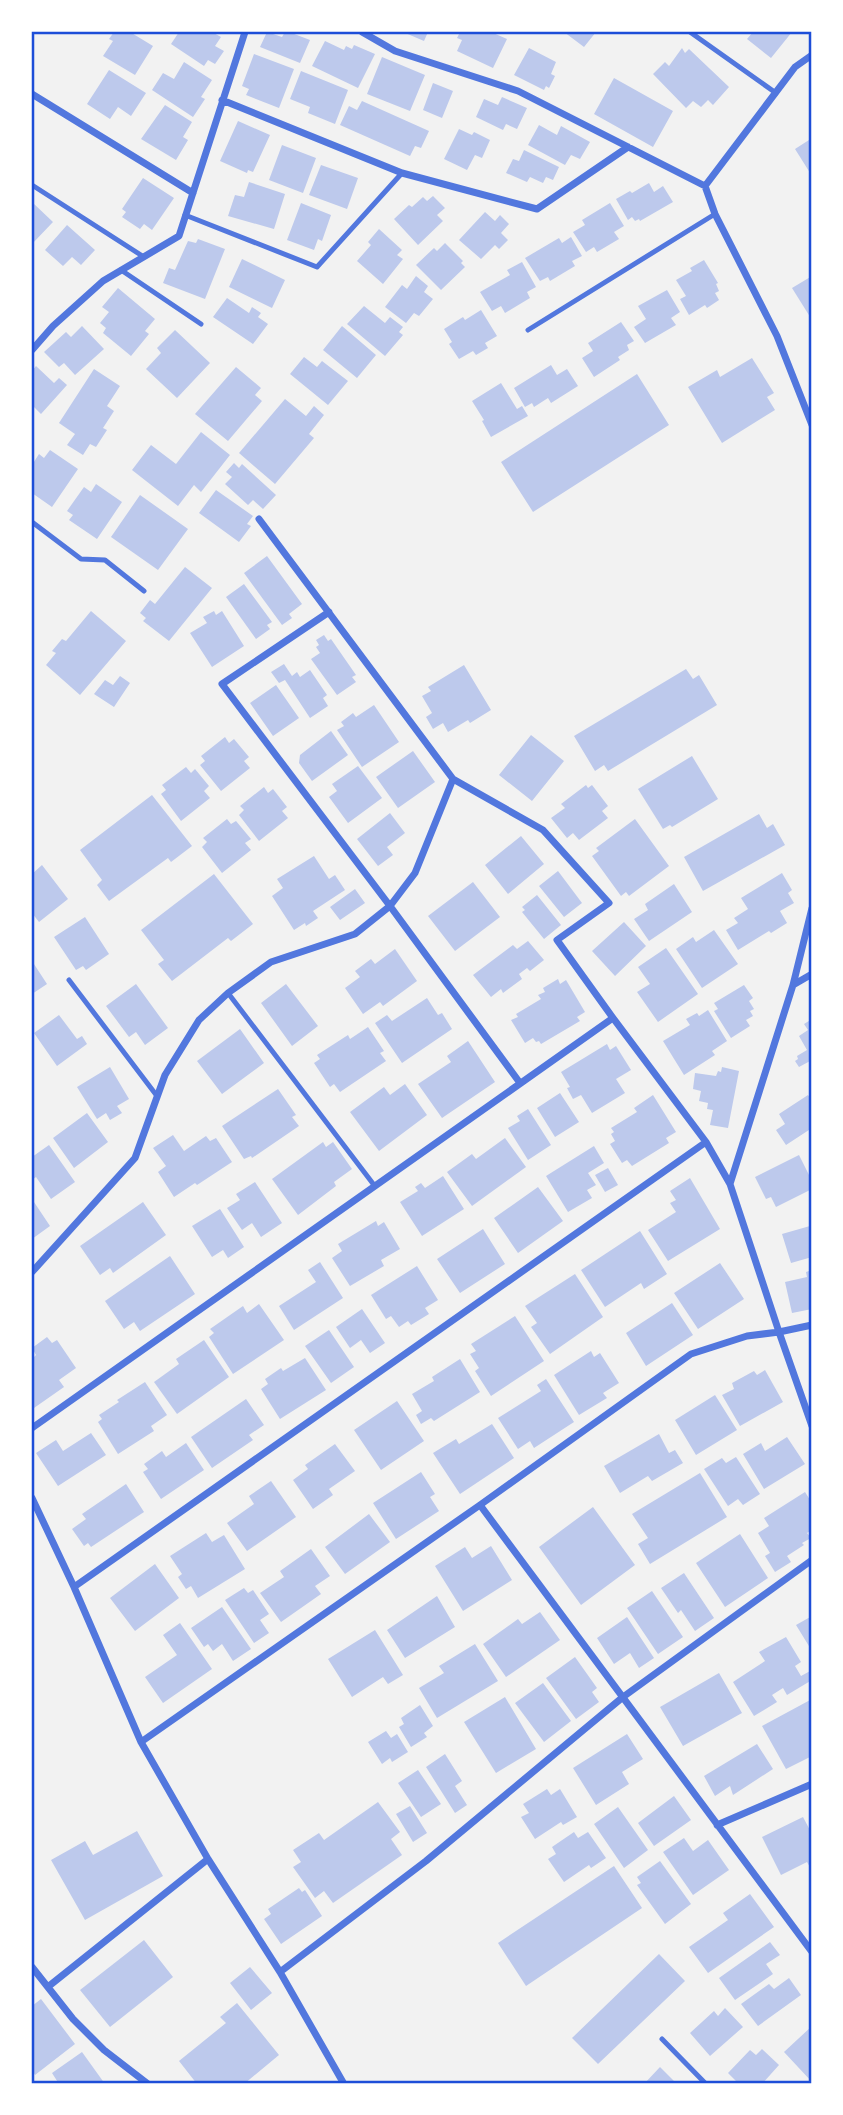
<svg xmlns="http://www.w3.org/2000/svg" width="843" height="2115" font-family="Signika,sans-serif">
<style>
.building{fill:#bdc9ec}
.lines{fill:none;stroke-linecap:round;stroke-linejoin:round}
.service{stroke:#5277de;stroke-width:5}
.minor{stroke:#5277de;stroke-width:7}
.neatline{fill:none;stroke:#1d4ed8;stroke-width:2.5}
</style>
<rect width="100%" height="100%" fill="#f2f2f2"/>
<path class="building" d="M114 32H130L153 46 135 75 103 56 113 41 109 39Z
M179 32H212L221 37 215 46 224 51 215 64 208 60 204 66 171 44Z
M267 32 282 37 285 32H289L310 40 300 63 260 47Z
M403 32H428L424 41Z
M460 32H491L507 39 493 68 457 51 462 40 457 38Z
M564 32H596L584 47Z
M753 32H792L771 58 747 39Z
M325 41 344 50 346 46 352 49 354 45 375 54 358 88 312 66Z
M529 48 556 62 551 74 555 76 549 88 546 86 544 90 514 75Z
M682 48 685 53 689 49 729 87 713 105 708 100 701 107 693 101 686 108 653 74 665 62 669 66Z
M254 54 294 69 279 108 246 95 249 89 242 86Z
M382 57 425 75 410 111 367 94Z
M184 62 212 80 201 97 205 99 193 117 152 90 163 73 174 79Z
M109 70 146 93 131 116 118 107 110 119 87 104Z
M301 71 348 90 335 124 308 113 310 107 290 99Z
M614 78 673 111 653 147 594 114Z
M433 83 453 91 442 118 423 110Z
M502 97 527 108 517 129 506 124 503 130 476 117 484 99 498 105Z
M362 101 429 131 421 148 415 146 410 156 340 125 349 106 357 110Z
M165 105 192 122 183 137 188 140 176 160 141 139Z
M238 121 270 135 253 172 248 170 247 173 220 161Z
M539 125 557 135 561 126 590 142 580 159 571 155 565 165 528 145Z
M459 129 472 135 474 132 490 140 482 158 475 155 467 170 444 159Z
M809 140 812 145V176L795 149Z
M282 145 316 158 303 193 269 180Z
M524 150 559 167 553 180 546 177 543 183 530 177 527 182 506 173 513 159 519 161Z
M321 165 358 178 347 209 309 195Z
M143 178 174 198 152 230 144 224 140 229 122 217 126 212 122 209Z
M249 182 285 194 274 229 228 216 235 195 244 197Z
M649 183 654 192 663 186 673 202 640 221 639 219 635 221 632 217 628 220 616 199 630 191 632 193Z
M433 196 445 208 437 215 443 221 418 245 394 219 409 205 412 207 423 197 427 201Z
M33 203 53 222 32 244V205Z
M301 203 331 215 322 241 318 239 314 250 287 240Z
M610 203 624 226 614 232 619 239 597 252 594 247 586 252 573 232 585 225 582 220Z
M485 212 495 221 500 215 509 224 501 233 508 240 499 249 495 245 481 259 459 240Z
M67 225 95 250 81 265 72 257 63 266 45 250Z
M379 229 402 250 397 255 403 259 383 284 357 261 371 245 368 242Z
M571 237 582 256 572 261 575 266 550 281 548 277 540 281 525 258 559 238 562 243Z
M198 239 225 249 205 299 163 283 169 268 175 270 188 241 196 243Z
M445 243 463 261 461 263 465 267 441 290 416 265 434 248 437 251Z
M242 259 285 280 272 308 229 287Z
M704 260 718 283 716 284 719 291 715 293 719 300 707 308 705 305 689 315 680 299 686 296 676 280 692 271 690 268Z
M522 262 536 287 527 292 530 298 505 313 501 306 492 311 480 292 510 275 507 270Z
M416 276 428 286 424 292 433 299 419 316 414 313 406 323 385 307 402 285 407 289Z
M812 276V320L792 288Z
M118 288 155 319 145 331 149 334 131 356 103 333 106 328 100 323 109 312 102 307Z
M667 290 680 312 671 318 676 325 645 343 634 327 646 319 638 306Z
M227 298 249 313 252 307 261 313 258 317 268 324 253 344 213 317Z
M364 306 385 323 390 317 403 327 399 332 403 335 385 356 347 324Z
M481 310 497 336 485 343 488 348 476 355 473 351 459 359 449 344 452 342 444 329 463 317 465 320Z
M621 322 634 341 627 345 629 350 618 357 620 360 594 377 582 358 593 351 588 343Z
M82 326 104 349 75 375 64 363 59 367 44 352 66 332 71 337Z
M342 326 376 355 357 378 323 350Z
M175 330 210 363 177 398 146 369 161 353 157 348Z
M304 357 317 367 322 361 348 381 328 405 290 374Z
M752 358 774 393 767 397 775 410 722 443 688 387 717 370 720 377Z
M551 365 557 375 567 369 578 386 551 403 548 398 534 407 532 403 525 407 514 388Z
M36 366 54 383 59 378 67 385 41 414 32 405V371Z
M236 367 261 388 255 395 262 401 228 441 195 414Z
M94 369 120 386 107 406 114 411 103 428 107 430 96 447 90 444 83 455 67 445 75 434 59 423Z
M637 374 669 425 533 512 501 462Z
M501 383 517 409 522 406 528 416 491 437 482 421 484 420 472 401Z
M285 399 306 416 314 406 324 415 309 434 314 438 275 484 239 453Z
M201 432 230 455 201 492 194 485 178 506 132 470 151 445 176 464Z
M50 450 78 469 52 507 32 493V465L39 454 44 458Z
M234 463 239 468 242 464 276 495 263 509 253 500 248 505 225 484 232 477 226 472Z
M96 484 122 502 97 539 69 520 73 515 67 511 84 487 91 492Z
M216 490 253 516 247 524 251 526 239 542 199 513Z
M140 495 188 529 158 570 111 537Z
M267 556 302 604 289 614 292 618 282 625 244 573Z
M185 567 212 588 169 641 143 621 146 618 140 613 150 600 155 604Z
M244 584 272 622 267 625 270 629 256 639 226 597Z
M91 611 126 641 80 695 46 665 56 653 52 651 62 639 66 641Z
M214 611 216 615 222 611 244 646 212 667 190 633 207 623 203 617Z
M324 635 328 641 331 639 356 675 352 677 356 682 337 695 311 659 320 653 316 647 319 645 316 640Z
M284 664 292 676 297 672 300 677 310 670 327 695 323 698 328 706 310 718 285 680 279 683 271 672Z
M464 665 491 710 470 723 468 720 448 732 443 723 433 729 426 717 432 713 422 696 431 691 428 687Z
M686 669 693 679 699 675 717 705 608 771 604 765 595 771 574 736Z
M120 676 130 683 114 707 94 694 105 680 113 685Z
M276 685 299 718 273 736 250 703Z
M374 705 399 742 362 767 337 730 344 726 341 722 353 713 356 717Z
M331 731 348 755 312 781 299 763 300 755Z
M531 735 564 761 532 801 499 775Z
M225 737 229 743 234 739 249 757 244 761 250 768 221 791 200 765 205 761 201 756Z
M413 751 435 782 398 808 376 777Z
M692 756 718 799 672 827 670 825 663 829 638 789Z
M358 766 382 798 348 823 329 797 337 791 332 784Z
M186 767 191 773 195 769 209 786 204 791 210 798 181 821 161 794 166 790 162 785Z
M586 785 588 788 592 785 608 806 602 811 608 818 579 840 573 833 567 838 551 818 565 808 561 804Z
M264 787 268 793 273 789 287 807 282 811 288 818 259 841 239 815 244 810 240 806Z
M152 795 192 846 171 862 168 858 109 901 97 885 102 880 80 850Z
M390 813 405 833 387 847 393 855 378 866 357 839Z
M759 814 767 828 773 824 785 845 703 891 684 857Z
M227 819 231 824 236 821 251 839 245 843 251 850 222 873 202 847 207 842 203 838Z
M635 819 669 866 629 896 626 892 621 896 592 856 599 851 596 848Z
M521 836 544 864 508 894 485 865Z
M314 856 329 879 335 875 345 890 313 911 318 918 306 926 305 923 294 930 272 896 283 888 277 879Z
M42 865 68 899 39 922 32 913V874Z
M558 871 582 903 564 917 539 886Z
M782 873 792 890 788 893 794 903 780 911 787 923 771 933 769 931 738 950 726 930 738 923 734 918 748 909 741 898Z
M214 874 253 924 231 941 228 938 172 981 158 964 164 960 141 930Z
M473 882 500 917 455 951 428 916Z
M674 884 692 912 649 941 634 919 648 910 645 904Z
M355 889 365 903 340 920 330 907Z
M537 895 561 925 544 939 522 912 525 910 522 907Z
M85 917 109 954 86 970 83 966 76 970 54 937Z
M624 922 646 946 615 976 592 951Z
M714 930 738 964 702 988 676 949 693 937 696 942Z
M528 941 544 960 530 971 527 968 519 974 522 979 503 993 501 989 491 997 473 975 513 945 517 949Z
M666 948 698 994 658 1022 637 992 650 984 638 967Z
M395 949 417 981 383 1006 380 1002 363 1014 345 988 360 977 355 971 371 959 375 964Z
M32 961 47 984 32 994Z
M558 979 560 984 566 980 585 1012 577 1017 580 1021 541 1044 539 1041 536 1042 533 1038 525 1043 511 1020 518 1017 516 1014 541 999 538 995 545 992 543 988Z
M136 984 168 1028 145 1045 136 1032 129 1037 106 1006Z
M286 984 318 1026 292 1046 261 1003Z
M744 985 753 998 749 1001 754 1009 750 1011 753 1016 746 1020 750 1026 731 1038 714 1011 718 1009 714 1003Z
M427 998 438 1015 442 1013 452 1029 402 1063 375 1023 387 1015 392 1021Z
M708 1010 727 1041 712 1051 715 1055 684 1075 663 1041 690 1025 686 1019 697 1013 699 1016Z
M59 1015 77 1039 82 1036 87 1044 57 1066 34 1033Z
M812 1019V1060L799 1067 795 1061 798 1059 797 1056 807 1050 799 1036 808 1030 804 1024Z
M368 1027 384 1051 380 1053 386 1061 340 1092 334 1084 330 1087 314 1063 320 1059 317 1055 348 1035 350 1039Z
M240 1029 264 1063 222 1094 197 1061Z
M468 1041 495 1082 442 1118 418 1084 451 1062 447 1056Z
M607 1044 610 1050 616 1046 631 1070 616 1079 625 1093 592 1113 581 1095 573 1099 567 1088 570 1087 561 1072Z
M110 1067 129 1099 117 1106 122 1113 110 1120 106 1113 97 1119 77 1087Z
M722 1067 739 1071 728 1128 710 1125 713 1110 707 1109 708 1103 699 1101 701 1091 693 1089 695 1073 716 1076 718 1071 721 1072Z
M405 1084 427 1115 379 1151 350 1112 384 1087 390 1095Z
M278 1089 296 1115 292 1117 299 1126 252 1158 251 1156 244 1159 222 1126Z
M560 1093 579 1122 555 1137 537 1108Z
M653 1095 676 1132 666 1138 669 1143 632 1166 627 1160 622 1163 610 1144 615 1141 611 1134 614 1132 611 1128 637 1112 634 1108Z
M808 1095 812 1101V1128L786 1145 776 1130 785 1124 779 1114Z
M528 1109 551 1145 528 1160 508 1128 520 1121 517 1116Z
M87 1113 108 1142 74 1168 53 1138Z
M173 1135 184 1151 206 1136 210 1141 216 1138 232 1162 197 1185 195 1183 174 1197 158 1172 166 1166 153 1148Z
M505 1138 526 1167 472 1206 447 1172 472 1154 476 1159Z
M323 1142 326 1147 333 1142 352 1169 334 1182 336 1186 298 1215 272 1179Z
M49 1145 75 1182 51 1199 36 1177 32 1180V1157Z
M594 1146 604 1163 588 1173 596 1185 587 1190 592 1198 568 1212 546 1176Z
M799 1155 812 1181V1189L776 1207 771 1197 766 1199 755 1177Z
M608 1168 618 1185 605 1192 595 1175Z
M443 1176 464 1209 422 1236 400 1202 418 1191 415 1187 421 1183 425 1188Z
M690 1178 720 1229 668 1261 648 1230 676 1212 670 1203 676 1200 670 1191Z
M255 1182 282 1223 261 1237 252 1223 242 1230 227 1208 240 1200 236 1194Z
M538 1187 563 1221 518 1253 494 1218Z
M32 1199 50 1226 32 1239Z
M143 1202 166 1235 113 1273 110 1268 100 1275 80 1246Z
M220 1209 244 1247 228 1258 223 1250 212 1257 192 1226Z
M376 1221 378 1226 384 1222 400 1249 381 1260 384 1266 350 1286 332 1258 342 1251 338 1244Z
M810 1226 812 1257 791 1263 782 1234Z
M483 1229 505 1264 460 1293 437 1259Z
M640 1231 667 1274 644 1289 641 1283 605 1307 581 1270Z
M170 1256 195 1294 140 1331 134 1322 124 1329 105 1301Z
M320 1262 343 1298 294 1330 279 1306 316 1282 308 1270Z
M720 1263 744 1299 698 1329 674 1293Z
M417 1266 438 1300 425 1308 429 1314 411 1325 408 1321 399 1327 391 1316 386 1319 371 1295Z
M812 1270V1309L792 1313 785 1282 807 1277 806 1272Z
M575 1274 603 1317 550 1354 531 1327 537 1323 525 1306Z
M672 1303 693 1335 646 1366 626 1333Z
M259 1304 284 1340 233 1374 209 1337 214 1333 210 1329 243 1306 247 1313Z
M362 1309 385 1343 370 1353 361 1340 350 1348 336 1327Z
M515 1316 544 1361 491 1396 475 1371 479 1368 470 1354 476 1351 471 1344Z
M329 1330 354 1367 331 1383 305 1346Z
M47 1337 52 1343 57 1340 76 1368 59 1380 64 1387 34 1408 32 1405V1359L36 1355 32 1348Z
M204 1340 229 1377 177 1414 154 1382 179 1364 176 1359Z
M591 1351 594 1357 600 1353 619 1383 603 1393 607 1398 579 1415 554 1375Z
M305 1358 326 1390 280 1419 261 1389 268 1384 265 1379 281 1368 283 1371Z
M460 1359 480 1392 434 1421 431 1418 421 1424 416 1415 422 1411 412 1394 434 1381 432 1377Z
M765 1370 783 1402 740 1426 722 1395 734 1389 732 1383 754 1371 757 1375Z
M546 1379 574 1422 534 1448 530 1441 518 1449 498 1418 541 1391 537 1385Z
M145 1382 167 1415 151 1426 154 1431 118 1454 98 1422 102 1419 99 1415 119 1402 117 1400Z
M715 1395 737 1430 696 1455 675 1420Z
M246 1399 264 1425 249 1435 253 1440 212 1468 191 1437Z
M397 1401 424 1441 381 1470 354 1430Z
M492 1424 514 1458 460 1494 433 1453 456 1439 459 1444Z
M91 1433 106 1455 58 1486 36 1453 56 1440 63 1451Z
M659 1434 669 1453 675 1450 683 1463 652 1481 648 1476 620 1493 604 1466Z
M787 1437 805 1464 764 1489 743 1454 761 1443 765 1451Z
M186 1443 204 1470 161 1499 143 1472 148 1469 144 1464 162 1451 166 1457Z
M335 1444 355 1471 329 1489 333 1495 313 1509 293 1480 308 1469 305 1465Z
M736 1457 760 1494 743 1505 738 1499 728 1506 704 1469 722 1458 726 1463Z
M421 1472 435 1494 430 1497 439 1511 396 1539 373 1503Z
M700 1473 727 1517 650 1564 638 1544 648 1538 632 1514Z
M271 1481 296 1517 247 1551 227 1523 254 1504 249 1496Z
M126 1484 144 1512 91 1547 88 1543 84 1546 72 1529 86 1519 82 1514Z
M805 1492 812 1503V1530L807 1533 811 1538 802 1543 804 1545 787 1556 791 1562 775 1572 765 1556 770 1553 758 1533 769 1526 764 1518Z
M593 1507 635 1565 581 1605 539 1547Z
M369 1514 390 1542 345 1574 325 1547Z
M206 1533 212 1542 224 1535 245 1569 198 1598 191 1586 186 1589 178 1577 182 1574 170 1556Z
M740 1534 768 1578 725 1607 696 1563Z
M491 1546 512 1580 463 1611 435 1566 465 1547 472 1558Z
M311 1549 330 1576 315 1586 321 1594 281 1622 260 1593 284 1577 280 1571Z
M155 1564 179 1598 135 1631 110 1598Z
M684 1573 714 1618 695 1631 681 1610 678 1613 661 1588Z
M244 1588 248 1593 253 1590 269 1614 260 1620 269 1633 254 1643 225 1600Z
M652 1591 683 1637 658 1654 627 1608Z
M437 1596 455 1627 405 1658 387 1630Z
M222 1607 251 1649 233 1661 222 1644 213 1651 208 1644 204 1647 191 1628Z
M540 1612 560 1640 506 1677 483 1644 518 1619 522 1624Z
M812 1616V1651L796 1625Z
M627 1617 654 1658 639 1668 630 1653 614 1664 597 1638Z
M180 1623 212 1669 163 1703 145 1677 177 1655 163 1635Z
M375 1630 403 1675 388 1684 383 1677 352 1697 328 1659Z
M786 1637 801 1662 795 1666 801 1676 812 1670V1680L787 1695 783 1688 772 1695 777 1702 754 1716 733 1682 765 1661 759 1652Z
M475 1644 498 1681 437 1718 419 1688 444 1673 439 1666Z
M575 1657 597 1688 592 1692 599 1702 576 1719 546 1678Z
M719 1673 742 1713 683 1746 660 1707Z
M543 1683 571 1721 544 1742 515 1703Z
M505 1697 536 1749 496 1773 464 1722Z
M812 1699V1756L786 1769 762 1726Z
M420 1705 433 1726 424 1733 427 1737 411 1747 399 1727 404 1724 401 1718Z
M386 1731 391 1738 397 1734 408 1752 392 1762 390 1758 382 1764 368 1742Z
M627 1734 643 1759 622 1772 629 1784 596 1805 573 1768Z
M757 1744 773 1769 733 1795 730 1786 715 1796 704 1776Z
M445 1754 462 1781 455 1786 467 1805 455 1813 426 1767Z
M418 1770 441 1804 421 1817 398 1783Z
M547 1789 551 1795 560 1789 577 1817 563 1825 561 1822 535 1839 521 1817 529 1813 523 1804Z
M674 1796 691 1820 654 1846 638 1823Z
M378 1802 400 1832 391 1839 402 1855 333 1903 324 1891 315 1898 293 1867 301 1862 293 1850 319 1833 324 1840Z
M410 1806 427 1833 413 1842 396 1814Z
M618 1807 648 1850 624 1868 594 1824Z
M803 1817 812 1834V1871L807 1862 781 1875 762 1837Z
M137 1831 163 1876 85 1920 51 1860 85 1841 93 1855Z
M574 1832 578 1838 588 1832 606 1858 591 1868 589 1865 564 1882 548 1859 556 1854 552 1847Z
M684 1838 693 1851 708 1840 729 1870 693 1895 663 1852Z
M660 1861 691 1904 665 1924 637 1885 641 1883 637 1877Z
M614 1866 642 1908 526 1986 498 1943Z
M299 1888 302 1892 305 1890 322 1916 281 1944 264 1919 271 1914 268 1909Z
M750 1894 774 1927 708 1973 689 1947 728 1920 723 1913Z
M144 1940 173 1977 110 2027 80 1990Z
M770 1942 780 1955 766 1964 773 1974 735 2000 719 1978Z
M659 1954 685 1981 598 2064 572 2038Z
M250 1967 272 1993 251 2010 230 1983Z
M789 1978 801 1995 758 2026 741 2004 769 1984 774 1989Z
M41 1999 75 2044 35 2075 32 2070V2006Z
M237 2003 279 2055 244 2084H197L179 2061 226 2023 220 2017Z
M725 2008 743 2027 710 2056 690 2033 714 2011 718 2016Z
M812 2026V2082L784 2052Z
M762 2049 779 2065 762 2084H739L728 2073 750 2050 756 2055Z
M82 2052 105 2084H59L52 2073Z
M660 2067 677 2084H644Z"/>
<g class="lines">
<path class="service" d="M690 32 776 93
M32 185 144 257
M185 215 317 267 402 173
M121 270 201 324
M528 330 715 214
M32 522 81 559 105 560 144 591
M69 980 157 1096
M228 993 374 1185
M662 2039 706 2084"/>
<path class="minor" d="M362 32 395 51 518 91 705 186
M812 55 795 67 705 186 715 214 777 336 812 425
M32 94 193 193
M222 100 402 173 537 209 628 147
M32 350 53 326 103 281 179 236 245 32
M259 519 453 779 543 830 609 903 557 940 613 1018
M329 612 222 684 390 906 415 873 453 779
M793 985 812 908
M32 1272 135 1158 165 1075 199 1020 228 993 271 962 355 934 390 906 520 1083
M812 1325 779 1332 812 1426
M32 1428 613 1018 706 1142
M32 1498 74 1587 141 1742 208 1859 280 1972 344 2084
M480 1505 812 1952
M74 1587 706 1142 730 1184
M141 1742 480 1505 691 1354 747 1336 779 1332 730 1184 793 985 812 974
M717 1825 812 1784
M32 1967 73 2019 104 2050 148 2084
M280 1972 426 1861 623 1697 812 1560
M49 1986 208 1859"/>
</g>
<rect width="843" height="2115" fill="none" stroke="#ffffff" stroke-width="66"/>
<rect x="33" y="33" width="777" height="2049" class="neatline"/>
</svg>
